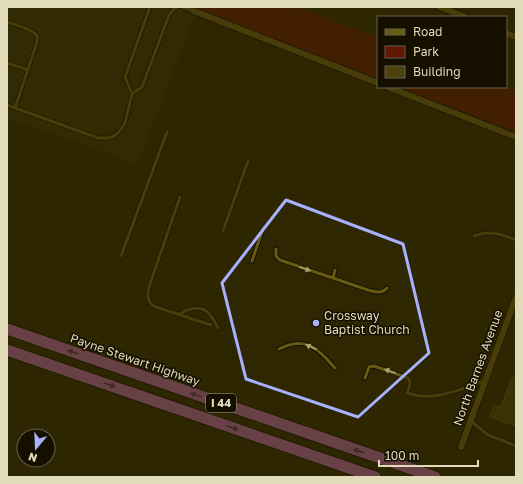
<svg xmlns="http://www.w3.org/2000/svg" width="523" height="484" font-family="'Golos Text',sans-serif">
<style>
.built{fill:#372f03}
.green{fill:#5e1700}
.building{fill:#4b410f;stroke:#625407}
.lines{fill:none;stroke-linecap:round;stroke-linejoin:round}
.service-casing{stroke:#141000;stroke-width:5}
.minor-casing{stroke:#141000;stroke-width:8}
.motorway-casing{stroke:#141000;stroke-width:13}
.service{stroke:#685a11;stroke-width:3}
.minor{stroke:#685a11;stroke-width:6}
.motorway{stroke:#ae639a;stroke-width:11}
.oneway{fill:#aba16e}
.oneway2{fill:#52313e}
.marked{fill:none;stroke:#a7b1fc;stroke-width:3;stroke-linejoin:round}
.poi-dot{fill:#a7b1fc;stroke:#150f00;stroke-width:1.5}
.labels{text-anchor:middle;stroke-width:3;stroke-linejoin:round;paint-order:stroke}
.shield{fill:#150f00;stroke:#a49e82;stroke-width:1}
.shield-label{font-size:11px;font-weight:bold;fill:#e2dbba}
.poi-label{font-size:12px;fill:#e2dbba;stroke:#150f00;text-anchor:start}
.street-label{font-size:12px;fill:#e2dbba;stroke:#150f00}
</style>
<rect width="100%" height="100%" fill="#2e2702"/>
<path class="built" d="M7 7H198L138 164 7 118Z"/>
<path class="green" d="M198 7H296L378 38V79L197 9Z
M399 87H505L516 91V132Z"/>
<path class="building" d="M512 377 516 379V426L490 417 494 405 501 407Z"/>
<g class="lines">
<defs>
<path id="service" d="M182 7 194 11
M7 22C13 24 35 30 37 36 37 37 37 41 37 42L15 108
M7 63 28 70
M132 94 142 87 169 15 174 9 177 7
M7 105 98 138H108L114 136 119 132 125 123 132 94 125 77 150 7
M180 197 149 287C147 296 147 303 156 307L211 325
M223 231 248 161
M474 236C489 230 501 234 516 240
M276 249V256L280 260 368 290C375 292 382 294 387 288
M121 256 167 132
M252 261 264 226
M333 278 335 270
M179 314C189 308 203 304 211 316 214 320 216 324 218 328
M279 349C306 335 318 349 335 368
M365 378 369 367 374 366 408 378C412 383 409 388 407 393 433 402 459 390 484 381
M471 421 488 435 516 446"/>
<path id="minor" d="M440 7 465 17
M194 11 378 83
M506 33 516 37
M388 87 516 137
M461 447 516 297"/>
<path id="motorway" d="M7 329 435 477
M7 350 375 477"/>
</defs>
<use href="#service" class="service-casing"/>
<use href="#minor" class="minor-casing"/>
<use href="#motorway" class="motorway-casing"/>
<use href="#service" class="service"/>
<use href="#minor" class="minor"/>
<use href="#motorway" class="motorway"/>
</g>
<defs><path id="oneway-solid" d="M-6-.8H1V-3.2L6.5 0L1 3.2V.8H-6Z"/></defs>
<g class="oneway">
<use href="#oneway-solid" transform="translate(305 269) rotate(19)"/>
<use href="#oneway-solid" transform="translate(311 347) rotate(-156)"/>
<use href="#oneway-solid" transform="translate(390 371) rotate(-161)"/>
</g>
<g class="oneway2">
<use href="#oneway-solid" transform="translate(73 352) rotate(-161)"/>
<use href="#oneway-solid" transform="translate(110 385) rotate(19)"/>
<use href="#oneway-solid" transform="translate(196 395) rotate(-161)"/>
<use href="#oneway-solid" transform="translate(233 428) rotate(19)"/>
<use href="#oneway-solid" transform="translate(359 451) rotate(-161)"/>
</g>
<path d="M0 0H523V484H0ZM286 200 403 244 429 353 358 417 246 379 222 283Z" fill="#2e2702" fill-opacity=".55" fill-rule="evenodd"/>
<path class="marked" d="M286 200 403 244 429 353 358 417 246 379 222 283Z"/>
<circle class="poi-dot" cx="316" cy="323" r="4"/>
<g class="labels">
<rect class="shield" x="206" y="394" width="30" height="18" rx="3"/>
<g class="shield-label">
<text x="221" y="407">I 44</text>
</g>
<g class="poi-label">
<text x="324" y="320">Crossway<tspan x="324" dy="14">Baptist Church</tspan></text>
</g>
<g class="street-label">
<text transform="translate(135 360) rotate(19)" y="4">Payne Stewart Highway</text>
<text transform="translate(478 368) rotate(-70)" y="4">North Barnes Avenue</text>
</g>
</g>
<rect width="523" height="484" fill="none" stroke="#e2dbba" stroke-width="16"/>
<rect x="377" y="16" width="130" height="72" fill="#150f00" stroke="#67614a"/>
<rect x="385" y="29" width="20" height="6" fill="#685a11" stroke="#67614a"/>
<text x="413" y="36" font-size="12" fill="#e2dbba">Road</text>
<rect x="385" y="46" width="20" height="12" fill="#5e1700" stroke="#67614a"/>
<text x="413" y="56" font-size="12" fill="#e2dbba">Park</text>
<rect x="385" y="66" width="20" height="12" fill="#4b410f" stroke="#67614a"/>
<text x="413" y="76" font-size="12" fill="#e2dbba">Building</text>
<g transform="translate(36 448) rotate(199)"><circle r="19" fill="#150f00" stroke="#67614a"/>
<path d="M0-3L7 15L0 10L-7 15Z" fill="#a7b1fc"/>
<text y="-6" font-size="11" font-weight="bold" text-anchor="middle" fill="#e2dbba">N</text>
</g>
<path d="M379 460v6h99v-6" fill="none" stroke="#e2dbba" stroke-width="2"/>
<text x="385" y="460" font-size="12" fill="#e2dbba" stroke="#150f00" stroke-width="3" paint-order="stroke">100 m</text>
</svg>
